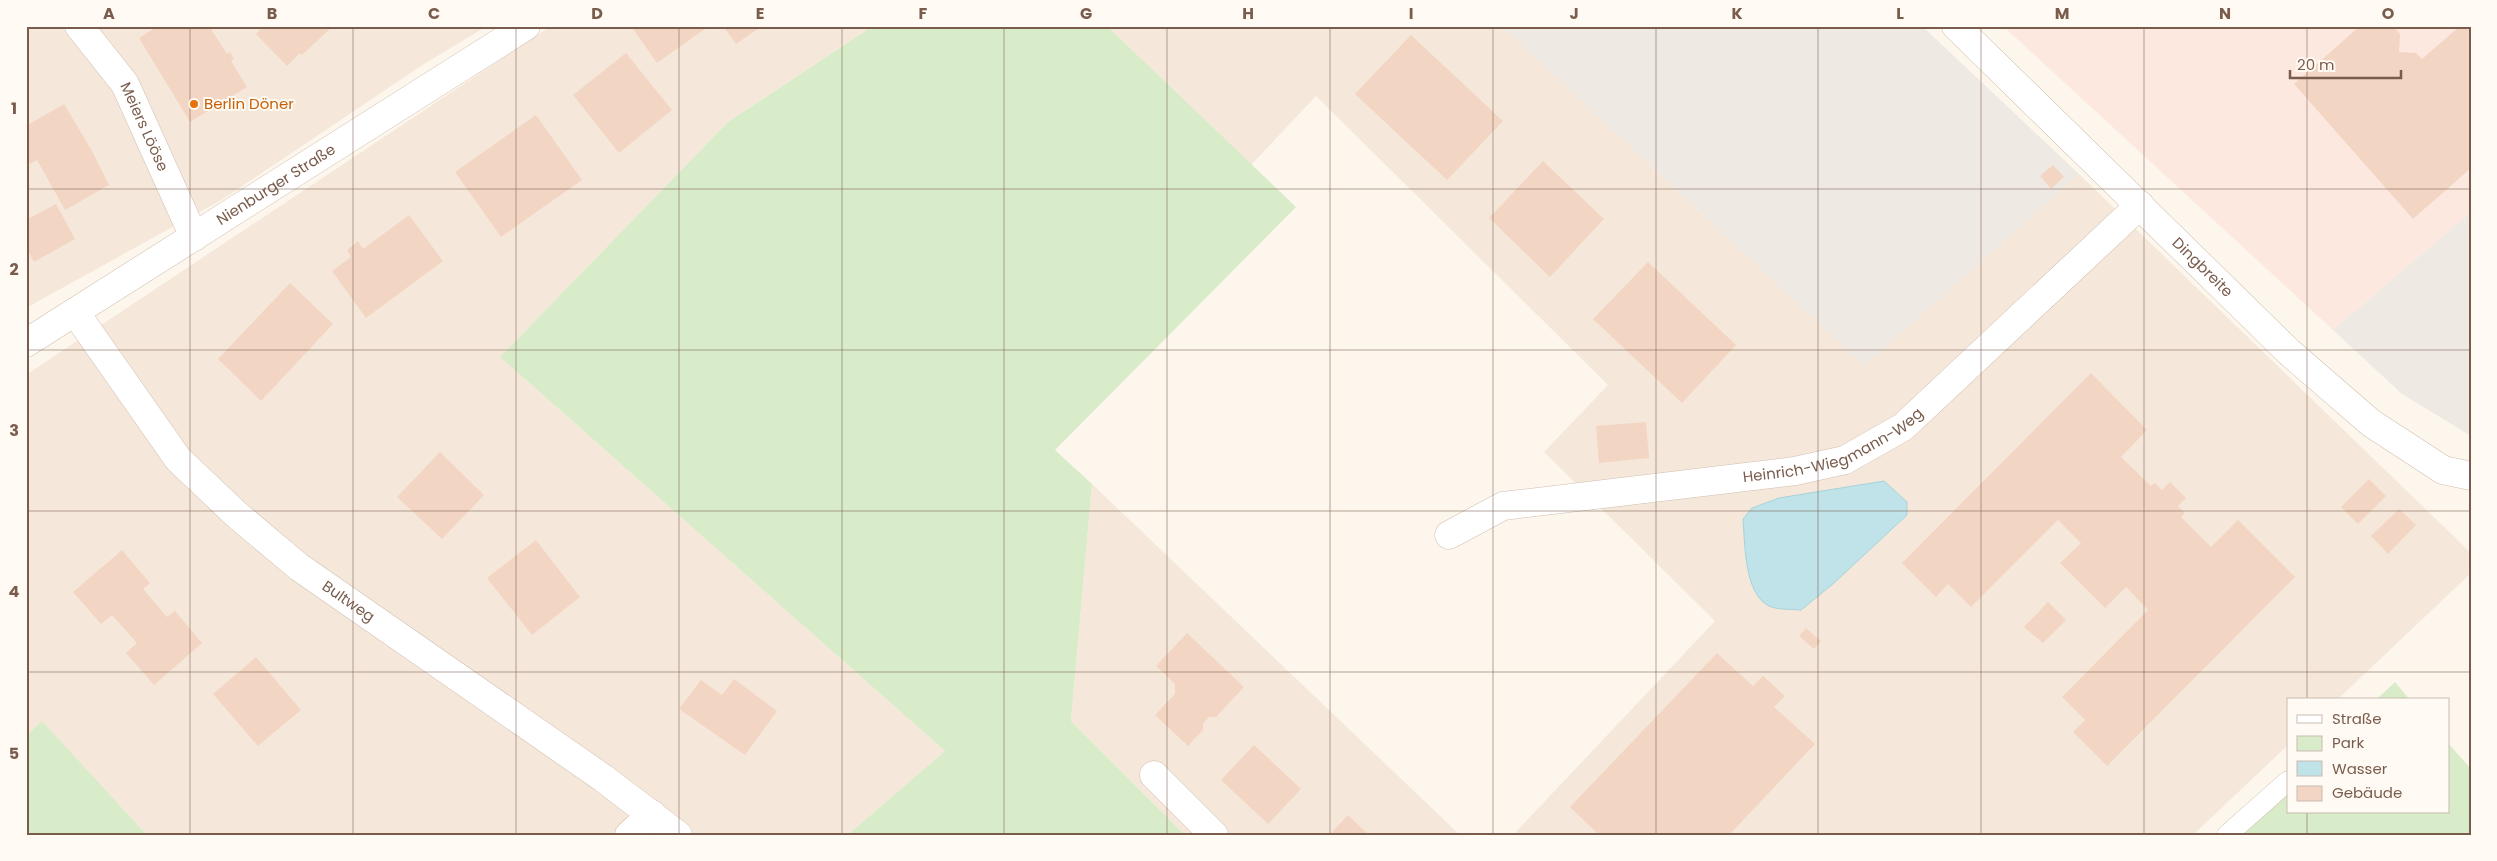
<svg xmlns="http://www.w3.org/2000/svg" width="2497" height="861" font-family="Poppins,sans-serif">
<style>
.residential{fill:#f5e8da}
.commercial{fill:#fde8e0}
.industrial{fill:#efe9e4}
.green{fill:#d8ecc9}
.water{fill:#bfe3e8;stroke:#a5d3da}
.building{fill:#f3d5c3}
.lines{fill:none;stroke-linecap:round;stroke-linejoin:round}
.service-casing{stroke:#d1beb0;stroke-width:21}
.minor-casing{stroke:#d1beb0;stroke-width:29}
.tertiary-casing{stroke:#d1beb0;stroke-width:29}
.service{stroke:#fff;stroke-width:20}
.minor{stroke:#fff;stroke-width:28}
.tertiary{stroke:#fff;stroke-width:28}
.grid{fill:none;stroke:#7a5c4d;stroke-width:1;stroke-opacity:0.55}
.food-dot{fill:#e8710a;stroke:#fffaf3;stroke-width:2}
.labels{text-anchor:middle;stroke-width:4;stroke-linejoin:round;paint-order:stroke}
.food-label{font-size:15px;fill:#c56008;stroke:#fffaf3;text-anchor:start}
.street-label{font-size:15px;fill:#7a5c4d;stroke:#fffaf3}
.neatline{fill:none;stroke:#7a5c4d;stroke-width:2}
.grid-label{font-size:16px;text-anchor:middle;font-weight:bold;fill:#7a5c4d}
</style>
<rect width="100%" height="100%" fill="#fdf6ec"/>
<path class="residential" d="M26 26H487L421 66 223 199 26 308Z
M551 26H873L728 122 500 357 945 751 851 833 852 835H147L42 722 26 736V375Z
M1107 26H1502L1864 366 2079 174 2471 553V573L2337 700H2288V745L2193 835H1513L1715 621 1544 452 1608 385 1316 96 1251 165Z
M1092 484 1460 835H1185L1071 721Z"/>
<path class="commercial" d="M2003 26H2471V212L2333 330Z"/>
<path class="industrial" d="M1502 26H1922L2079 174 1864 366Z
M2471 212V436L2402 394 2333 330Z"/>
<path class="green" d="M873 26H1107L1296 207 1055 450 1092 484 1071 721 1185 835H852L850 833 945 751 500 357 728 122Z
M2395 682 2410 700H2376Z
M42 721 147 835H26V736Z
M2448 743 2471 769V835H2234L2288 784V812H2448Z"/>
<path class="water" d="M1884 481 1907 502V515L1834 583 1801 610C1792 609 1777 610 1769 606 1744 594 1745 543 1743 519L1752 508 1779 498Z"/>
<path class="building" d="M158 26H209L227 54 230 52 234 59 231 61 247 87 190 122 139 38Z
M264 26H333L302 55 300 53 287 66 256 34Z
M631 26H709L657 63Z
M723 26H762L736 44Z
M2360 26H2393L2400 34 2399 52 2416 53 2422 59 2460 26H2471V168L2413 219 2294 84Z
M1411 35 1503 121 1447 180 1355 94Z
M626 53 672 110 619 153 573 95Z
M64 104 92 151 109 185 65 210 37 160 30 164 26 157V126Z
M536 115 582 180 501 237 455 172Z
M1543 161 1604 219 1550 277 1489 218Z
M2053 165 2064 177 2051 189 2040 176Z
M56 204 75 239 34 262 26 247V220Z
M409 215 443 261 366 318 332 271 351 257 347 250 358 241 363 249Z
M1648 262 1736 345 1682 403 1593 319Z
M290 283 333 324 261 401 218 359Z
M2091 373 2147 430 2121 457 2151 486 2155 483 2162 490 2170 482 2186 498 2178 506 2185 513 2181 517 2211 547 2238 520 2295 577 2107 766 2073 732 2085 720 2062 697 2148 610 2126 587 2105 608 2060 563 2081 543 2058 520 1971 607 1948 584 1936 597 1902 563Z
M1646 422 1649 458 1599 463 1596 426Z
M440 452 484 495 442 539 397 497Z
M2369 479 2386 496 2358 524 2341 507Z
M2399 509 2416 525 2388 554 2371 536Z
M536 540 580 597 532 635 487 578Z
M122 550 150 583 143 589 167 617 175 611 202 643 154 685 126 653 137 643 112 615 101 624 73 592Z
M2048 602 2066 620 2043 643 2024 627Z
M1806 628 1821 641 1814 649 1799 636Z
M1187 633 1244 687 1216 717H1209L1203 724V730L1188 746 1155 715 1175 694V684L1156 666Z
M1717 653 1753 686 1763 676 1785 696 1774 707 1815 744 1729 835H1599L1570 807Z
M256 657 301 710 258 746 213 694Z
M734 679 777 711 745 755 679 709 701 680 722 695Z
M1254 745 1301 789 1268 824 1221 780Z
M1348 815 1369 835H1329Z"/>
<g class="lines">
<defs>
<path id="service" d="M2227 835 2288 781"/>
<g id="minor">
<path id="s1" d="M79 26 125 84 194 237"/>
<path id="s2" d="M1956 26 2289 352 2371 423 2443 470 2471 476"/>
<path id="s3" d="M75 312 178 459 237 515 299 567 603 778 678 835"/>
<path id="s4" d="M1449 535 1503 506 1795 471 1845 460 1903 427 2140 205"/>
<path d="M1154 775 1214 835"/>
<path d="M629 835 652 814"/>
</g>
<g id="tertiary">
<path id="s5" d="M26 343 526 26"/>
</g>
</defs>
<use href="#service" class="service-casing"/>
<use href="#minor" class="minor-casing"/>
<use href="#tertiary" class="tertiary-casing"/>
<use href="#service" class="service"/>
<use href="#minor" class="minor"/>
<use href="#tertiary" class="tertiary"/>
</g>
<path class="grid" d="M190 26V835M353 26V835M516 26V835M679 26V835M842 26V835M1004 26V835M1167 26V835M1330 26V835M1493 26V835M1656 26V835M1818 26V835M1981 26V835M2144 26V835M2307 26V700M26 189H2471M26 350H2471M26 511H2471M26 672H2471M2307 812V835"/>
<circle class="food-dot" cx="194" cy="104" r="5"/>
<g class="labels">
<g class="food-label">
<text x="204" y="109">Berlin Döner</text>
</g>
<g class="street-label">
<text dy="5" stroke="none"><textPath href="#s1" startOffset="121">Meiers Lööse</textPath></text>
<text dy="5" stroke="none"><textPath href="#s5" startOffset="296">Nienburger Straße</textPath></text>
<text dy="5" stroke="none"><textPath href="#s2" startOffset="345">Dingbreite</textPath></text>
<text dy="5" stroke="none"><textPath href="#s4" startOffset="400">Heinrich-Wiegmann-Weg</textPath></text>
<text dy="5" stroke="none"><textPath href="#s3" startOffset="402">Bultweg</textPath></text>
</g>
</g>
<rect width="2497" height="861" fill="none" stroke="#fffaf3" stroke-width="55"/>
<rect x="2287" y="698" width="162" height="115" fill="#fffaf3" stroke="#cabbb1"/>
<rect x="2297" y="715" width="25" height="8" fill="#ffffff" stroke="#cabbb1"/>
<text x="2332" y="724" font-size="15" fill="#7a5c4d">Straße</text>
<rect x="2297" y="736" width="25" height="15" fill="#d8ecc9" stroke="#cabbb1"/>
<text x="2332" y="748" font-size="15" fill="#7a5c4d">Park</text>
<rect x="2297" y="761" width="25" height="15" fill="#bfe3e8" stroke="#cabbb1"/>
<text x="2332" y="774" font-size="15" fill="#7a5c4d">Wasser</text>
<rect x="2297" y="786" width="25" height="15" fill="#f3d5c3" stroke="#cabbb1"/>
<text x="2332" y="798" font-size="15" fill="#7a5c4d">Gebäude</text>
<path d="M2290 70v8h111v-8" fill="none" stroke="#7a5c4d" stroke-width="2.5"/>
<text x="2297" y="70" font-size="15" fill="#7a5c4d" stroke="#fffaf3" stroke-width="4" paint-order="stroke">20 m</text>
<rect x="28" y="28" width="2442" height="806" class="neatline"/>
<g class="grid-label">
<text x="109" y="19">A</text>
<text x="272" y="19">B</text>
<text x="434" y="19">C</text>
<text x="597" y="19">D</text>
<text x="760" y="19">E</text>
<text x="923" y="19">F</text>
<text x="1086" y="19">G</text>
<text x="1248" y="19">H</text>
<text x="1411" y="19">I</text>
<text x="1574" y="19">J</text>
<text x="1737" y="19">K</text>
<text x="1900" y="19">L</text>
<text x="2062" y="19">M</text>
<text x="2225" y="19">N</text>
<text x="2388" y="19">O</text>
<text x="14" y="114">1</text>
<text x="14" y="275">2</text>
<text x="14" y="436">3</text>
<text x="14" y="597">4</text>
<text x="14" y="759">5</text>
</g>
</svg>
